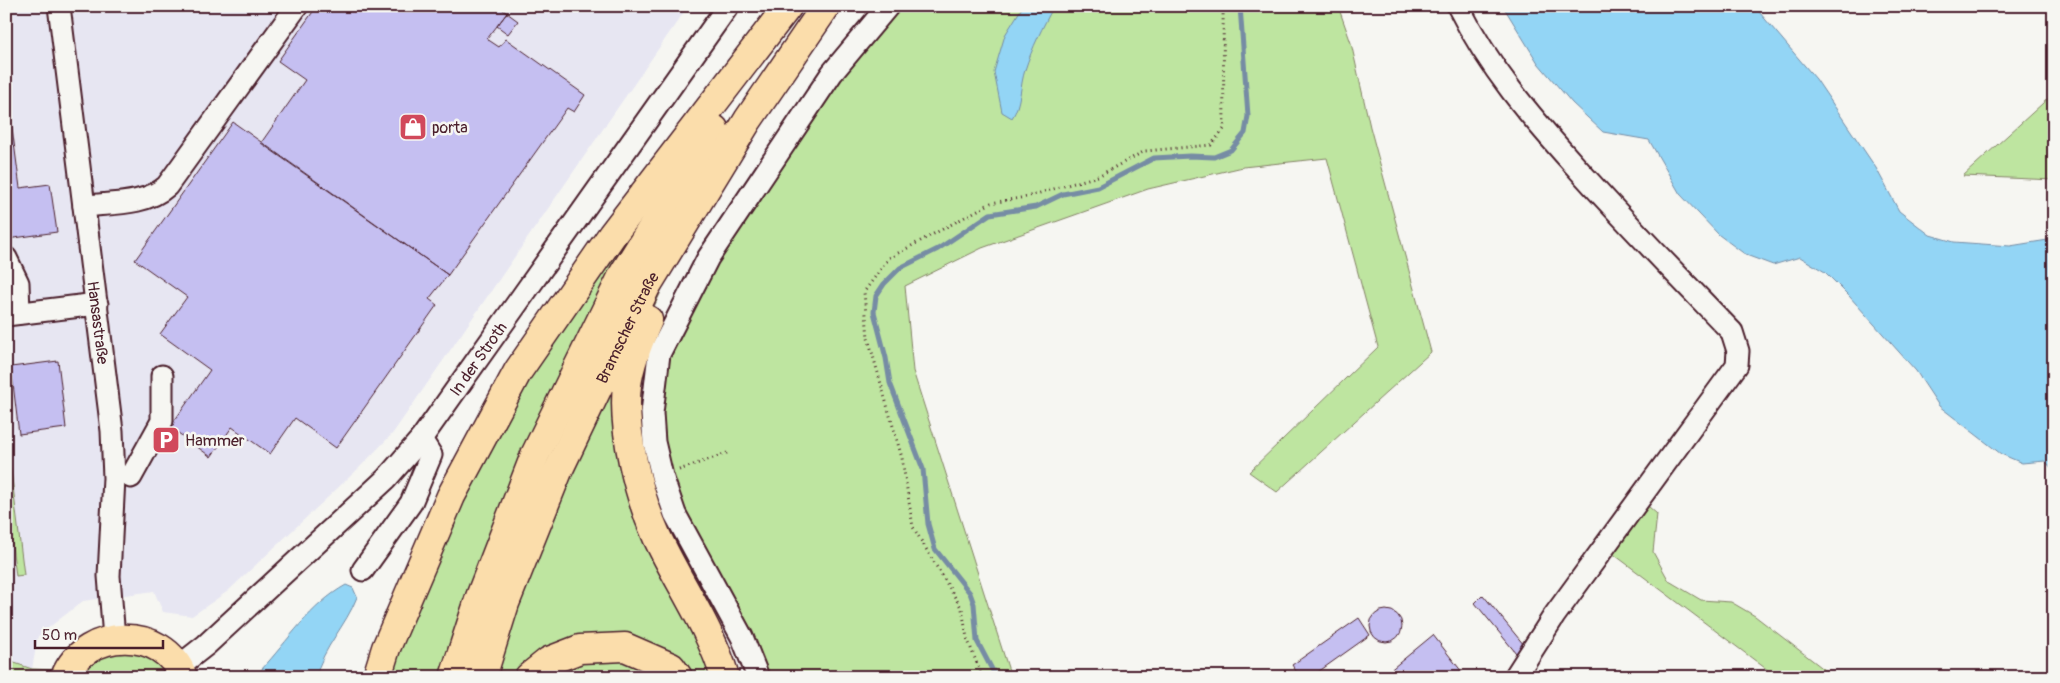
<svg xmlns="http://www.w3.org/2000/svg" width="2060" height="683" font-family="Pangolin,sans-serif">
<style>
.built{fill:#e7e6f2}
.green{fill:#bee5a0;stroke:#848266}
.water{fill:#93d5f5;stroke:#768ca4}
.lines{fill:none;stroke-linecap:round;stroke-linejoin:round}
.stream{stroke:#768ca4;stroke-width:5}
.building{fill:#c5bff1;stroke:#4a1f2b}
.minor-casing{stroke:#4a1f2b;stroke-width:25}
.major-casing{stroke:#4a1f2b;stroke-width:31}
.highway-casing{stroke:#4a1f2b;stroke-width:31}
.path{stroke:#4a1f2b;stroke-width:3;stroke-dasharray:1 4;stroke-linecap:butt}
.minor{stroke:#f6f6f2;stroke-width:21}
.major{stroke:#fbddab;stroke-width:28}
.highway{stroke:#fbddab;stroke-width:28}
.labels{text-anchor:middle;stroke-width:5;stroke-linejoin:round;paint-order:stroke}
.poi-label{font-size:16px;fill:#4a1f2b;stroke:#f6f6f2;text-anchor:start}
.street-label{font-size:16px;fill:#4a1f2b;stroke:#f6f6f2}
</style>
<rect width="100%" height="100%" fill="#f6f6f2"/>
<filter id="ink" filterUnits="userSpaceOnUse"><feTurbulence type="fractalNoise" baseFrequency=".02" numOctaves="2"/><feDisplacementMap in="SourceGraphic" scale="10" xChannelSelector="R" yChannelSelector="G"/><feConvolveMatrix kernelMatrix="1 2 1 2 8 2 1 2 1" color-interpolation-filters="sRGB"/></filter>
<g filter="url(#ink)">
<path class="built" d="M6 6H688L393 433 359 468 228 591 192 616 163 612 154 591 83 601 38 636 32 669 6 660Z"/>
<path class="green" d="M789 6 624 274 454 677H377L518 371Z
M888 6H1338L1351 43 1370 127 1431 352 1277 492 1249 472 1378 347 1327 158 1243 167 1148 189 982 248 905 286 913 371 1011 677H758L654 442 674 322Z
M2054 93V180L1963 176Z
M675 238 660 294 637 343 629 435 725 677H482Z
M6 430 24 575 16 576 6 500Z
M1639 498 1657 514 1653 552 1669 581 1701 600 1731 602 1755 616 1834 677H1777L1604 547Z
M147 651 175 677H73L98 653Z
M6 660 32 669 53 670 51 677H6Z"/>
<path class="water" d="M1023 6H1054C1043 26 1032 48 1025 70 1020 85 1021 105 1012 118L1002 112 994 72 1005 35Z
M1503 6H1754L1816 79 1876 168 1899 211 1930 235 1954 242 2010 246 2054 239V471L2045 461 2022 463 2001 454 1939 406 1916 371 1849 296 1825 272 1800 257 1773 265 1746 255 1719 235 1680 194 1649 140 1603 132 1572 103 1538 63Z
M346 585 353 588 357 597C346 626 323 647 316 677H258L261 670C288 641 310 605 346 585Z"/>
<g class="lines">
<path class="stream" d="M996 677 977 641 974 604 970 593 935 549 928 524 923 469 890 383 886 358 874 312 876 296 884 284 900 268 938 249 990 214 1036 207 1063 194 1098 187 1154 158 1190 156 1214 157 1231 150 1245 133 1248 116 1240 6"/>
</g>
<path class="building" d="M317 6H498L507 13 487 39 499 47 506 39 585 95 574 112 567 108 448 275 261 143 305 80 278 61Z
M507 13 518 21 508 34 497 26Z
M11 120 20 188 50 184 57 232 7 239 6 121Z
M233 122 448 275 429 299 437 305 336 448 295 418 270 454 232 427 211 457 170 427 210 370 160 334 187 297 135 260Z
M58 361 66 428 19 434 11 367Z
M1483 595 1524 645 1516 653 1475 603Z
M1370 626a16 16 0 1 1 32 0a16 16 0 1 1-32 0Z
M1359 618 1370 635 1311 677H1300L1292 665Z
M1433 635 1466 677H1433L1428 671 1422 677H1382Z"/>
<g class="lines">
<defs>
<g id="minor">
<path id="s1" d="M59 6 112 431 114 478 109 576 114 638"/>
<path d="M1458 6C1489 68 1531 117 1577 168 1627 224 1680 278 1732 332L1738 351 1737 365 1554 616 1515 677"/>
<path d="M84 206C112 203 146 205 167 186L297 6"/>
<path d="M6 258 18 283 19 313"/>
<path d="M6 315 97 304"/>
<path d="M131 477 162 421V376"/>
<path d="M363 570 411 503 431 455 421 439"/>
<path id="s2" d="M178 667 206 645 386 479 421 439 728 6"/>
<path d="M758 677 742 637 675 514 662 476 654 442 652 413 659 354 708 258 832 73 888 6"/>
</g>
<path id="major" d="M65 677C85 627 164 625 183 677"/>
<g id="highway">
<path d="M648 320C639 340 630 362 627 385 622 430 638 495 657 537 679 584 710 627 725 677"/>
<path d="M377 677 386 648 451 496 518 371 612 235 788 6"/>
<path d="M454 677 480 597 535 455 624 273 714 129"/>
<path id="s3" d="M482 677 505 603 558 471 646 287 748 120 826 6"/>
<path d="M529 677 549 661 580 649 625 647 671 667 678 677"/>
</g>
</defs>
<use href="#minor" class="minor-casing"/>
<use href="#major" class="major-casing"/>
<use href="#highway" class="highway-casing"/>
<path class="path" d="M679 470 727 453
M982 677 967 638 962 609 913 527 902 458 868 338 864 292 889 258 991 203 1026 197 1098 176 1145 151 1211 145 1224 129 1223 6"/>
<use href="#minor" class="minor"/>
<use href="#major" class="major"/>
<use href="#highway" class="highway"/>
</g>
</g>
<defs>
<symbol id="shop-square" viewBox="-11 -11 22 22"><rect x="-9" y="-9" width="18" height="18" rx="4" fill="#d1495b" stroke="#f6f6f2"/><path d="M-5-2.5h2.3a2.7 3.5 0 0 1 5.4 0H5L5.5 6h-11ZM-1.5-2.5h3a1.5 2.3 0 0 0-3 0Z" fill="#fff"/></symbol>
<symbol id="parking-square" viewBox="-11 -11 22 22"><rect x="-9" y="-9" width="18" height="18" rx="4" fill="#d1495b" stroke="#f6f6f2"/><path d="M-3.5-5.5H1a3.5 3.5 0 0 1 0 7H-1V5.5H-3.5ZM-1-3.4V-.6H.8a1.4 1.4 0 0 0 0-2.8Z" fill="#fff"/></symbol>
</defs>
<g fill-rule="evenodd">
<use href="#shop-square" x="397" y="111" width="32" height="32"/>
<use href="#parking-square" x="150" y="424" width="32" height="32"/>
</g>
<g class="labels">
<g class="poi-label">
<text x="432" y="133">porta</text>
<text x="185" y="446">Hammer</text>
</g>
<g class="street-label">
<text dy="6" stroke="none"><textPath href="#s1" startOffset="319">Hansastraße</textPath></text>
<text dy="6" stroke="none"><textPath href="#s3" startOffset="379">Bramscher Straße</textPath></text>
<text dy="6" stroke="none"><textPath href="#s2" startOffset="432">In der Stroth</textPath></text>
</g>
</g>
<rect width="2060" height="683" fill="none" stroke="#f6f6f2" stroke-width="25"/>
<rect x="12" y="12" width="2035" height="658" fill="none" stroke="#4a1f2b" stroke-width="2" filter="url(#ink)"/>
<path d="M35 640v8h128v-8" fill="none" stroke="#4a1f2b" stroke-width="2.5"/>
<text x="42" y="640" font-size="15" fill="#4a1f2b" stroke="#f6f6f2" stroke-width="4" paint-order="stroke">50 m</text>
</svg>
